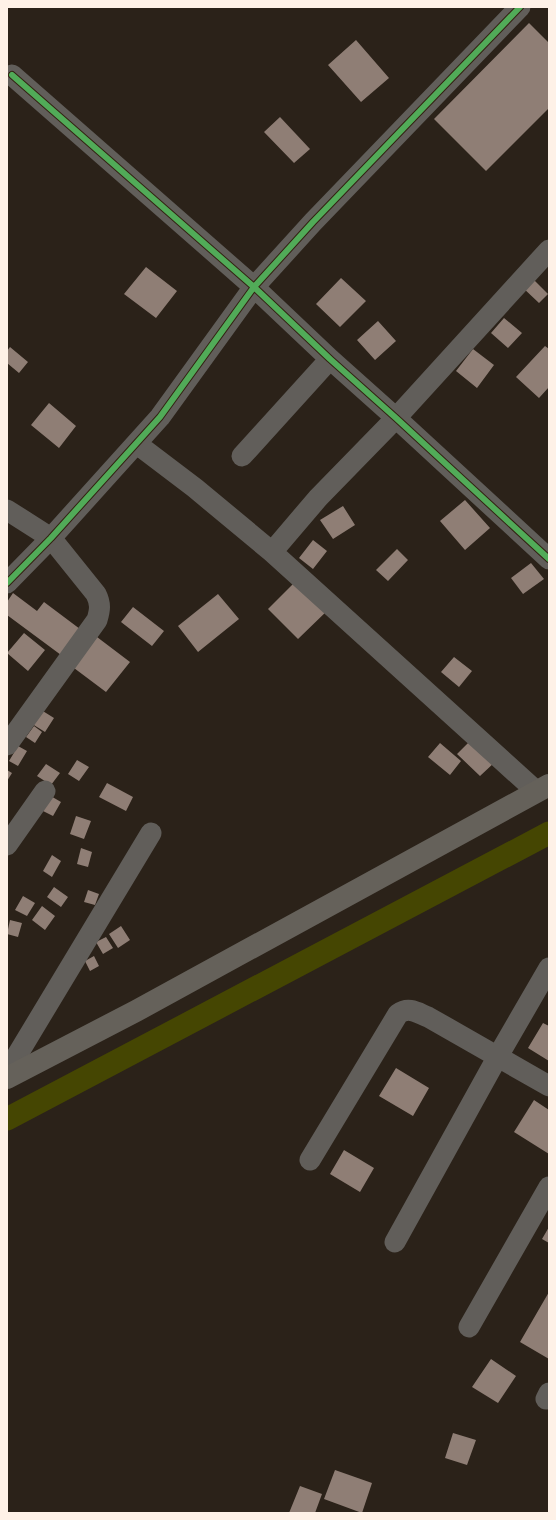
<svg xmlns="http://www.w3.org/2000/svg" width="556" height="1520" font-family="Quicksand,sans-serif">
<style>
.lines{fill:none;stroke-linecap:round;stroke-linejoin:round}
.canal{stroke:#454602;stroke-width:23}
.building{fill:#8f7e75}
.minor{stroke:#615e5a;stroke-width:21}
.secondary{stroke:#65615a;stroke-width:22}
.cycleway-casing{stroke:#332111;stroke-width:8}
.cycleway{stroke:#51ab58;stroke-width:6}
</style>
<rect width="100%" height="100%" fill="#2b2219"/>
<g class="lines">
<path class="canal" d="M7 1119 549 833"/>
</g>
<path class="building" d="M529 23 549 43V108L486 171 434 119Z
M356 40 389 78 361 102 328 65Z
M280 117 310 149 294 163 264 132Z
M146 267 177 291 156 318 124 294Z
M530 276 548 294 539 303 521 286Z
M341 278 366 301 340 327 316 304Z
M504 318 522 333 508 348 491 333Z
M378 321 396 341 375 360 357 340Z
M545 346 549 349V387L539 398 516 377Z
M10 347 28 362 19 373 7 363V351Z
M473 349 494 365 477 388 456 371Z
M49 403 76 426 59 448 31 425Z
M465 500 490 528 465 550 440 521Z
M343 506 355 525 333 539 320 520Z
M313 540 327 551 313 569 299 558Z
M397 549 408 560 388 581 376 570Z
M531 563 544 579 523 594 511 578Z
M299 578 330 608 298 639 268 609Z
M13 593 37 611 44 602 80 629 61 655 7 615V602Z
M218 594 239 619 198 652 178 626Z
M133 607 164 631 152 646 121 622Z
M24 633 45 650 28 671 7 653Z
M97 637 130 662 106 692 74 668Z
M454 657 472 671 459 687 441 672Z
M38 708 54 718 45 732 29 722Z
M34 726 42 732 35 743 26 737Z
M472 739 495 762 480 776 457 754Z
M440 743 461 761 450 775 428 757Z
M18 746 27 751 18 766 9 761Z
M77 760 89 767 79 781 68 774Z
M46 764 60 773 51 785 37 776Z
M7 770 12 773 7 781Z
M107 783 133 797 126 811 99 797Z
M49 795 61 802 53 816 41 810Z
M76 816 91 821 84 839 70 834Z
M81 848 92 852 88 867 77 864Z
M52 855 61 861 52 877 43 871Z
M54 887 68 897 61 907 47 897Z
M88 890 99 894 95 905 84 902Z
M23 896 35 903 27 916 15 910Z
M42 906 55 916 45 930 32 920Z
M10 920 22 923 18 937 7 934Z
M121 926 130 940 118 948 109 934Z
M106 937 113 948 103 954 96 942Z
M94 956 99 966 90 971 85 961Z
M543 1023 549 1026V1061L528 1048Z
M396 1068 429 1088 413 1116 379 1096Z
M534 1100 549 1110V1154L514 1132Z
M344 1150 374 1168 360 1192 330 1174Z
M549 1227V1243L542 1239Z
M549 1292V1359L520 1342Z
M491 1359 516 1376 498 1403 472 1387Z
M453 1433 476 1440 467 1465 445 1458Z
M335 1470 372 1483 362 1513 324 1499Z
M300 1486 322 1494 315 1513H289Z"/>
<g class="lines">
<path class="minor" d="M12 75 254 287 330 359 396 418 549 559
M137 444 195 488 272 552 536 791
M242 456 330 359
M7 510 51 538 96 594C101 604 100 610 97 620L7 745
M272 552 318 498 396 418 549 250
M7 583 51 538 160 417 254 287 313 222 520 7
M7 845 45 791
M7 1072 151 833
M310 1160 398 1014C409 1006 418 1013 428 1017L549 1086
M395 1242 498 1056 549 968
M469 1327 549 1187
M546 1399 549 1393"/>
<path class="secondary" d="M7 1078 136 1011 549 785"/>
<defs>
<path id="cycleway" d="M12 75 254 287 330 359 396 418 549 559
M7 583 51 538 160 417 254 287 313 222 520 7"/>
</defs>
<use href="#cycleway" class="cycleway-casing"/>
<use href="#cycleway" class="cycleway"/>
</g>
<rect width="556" height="1520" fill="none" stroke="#fef1e7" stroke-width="16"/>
</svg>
